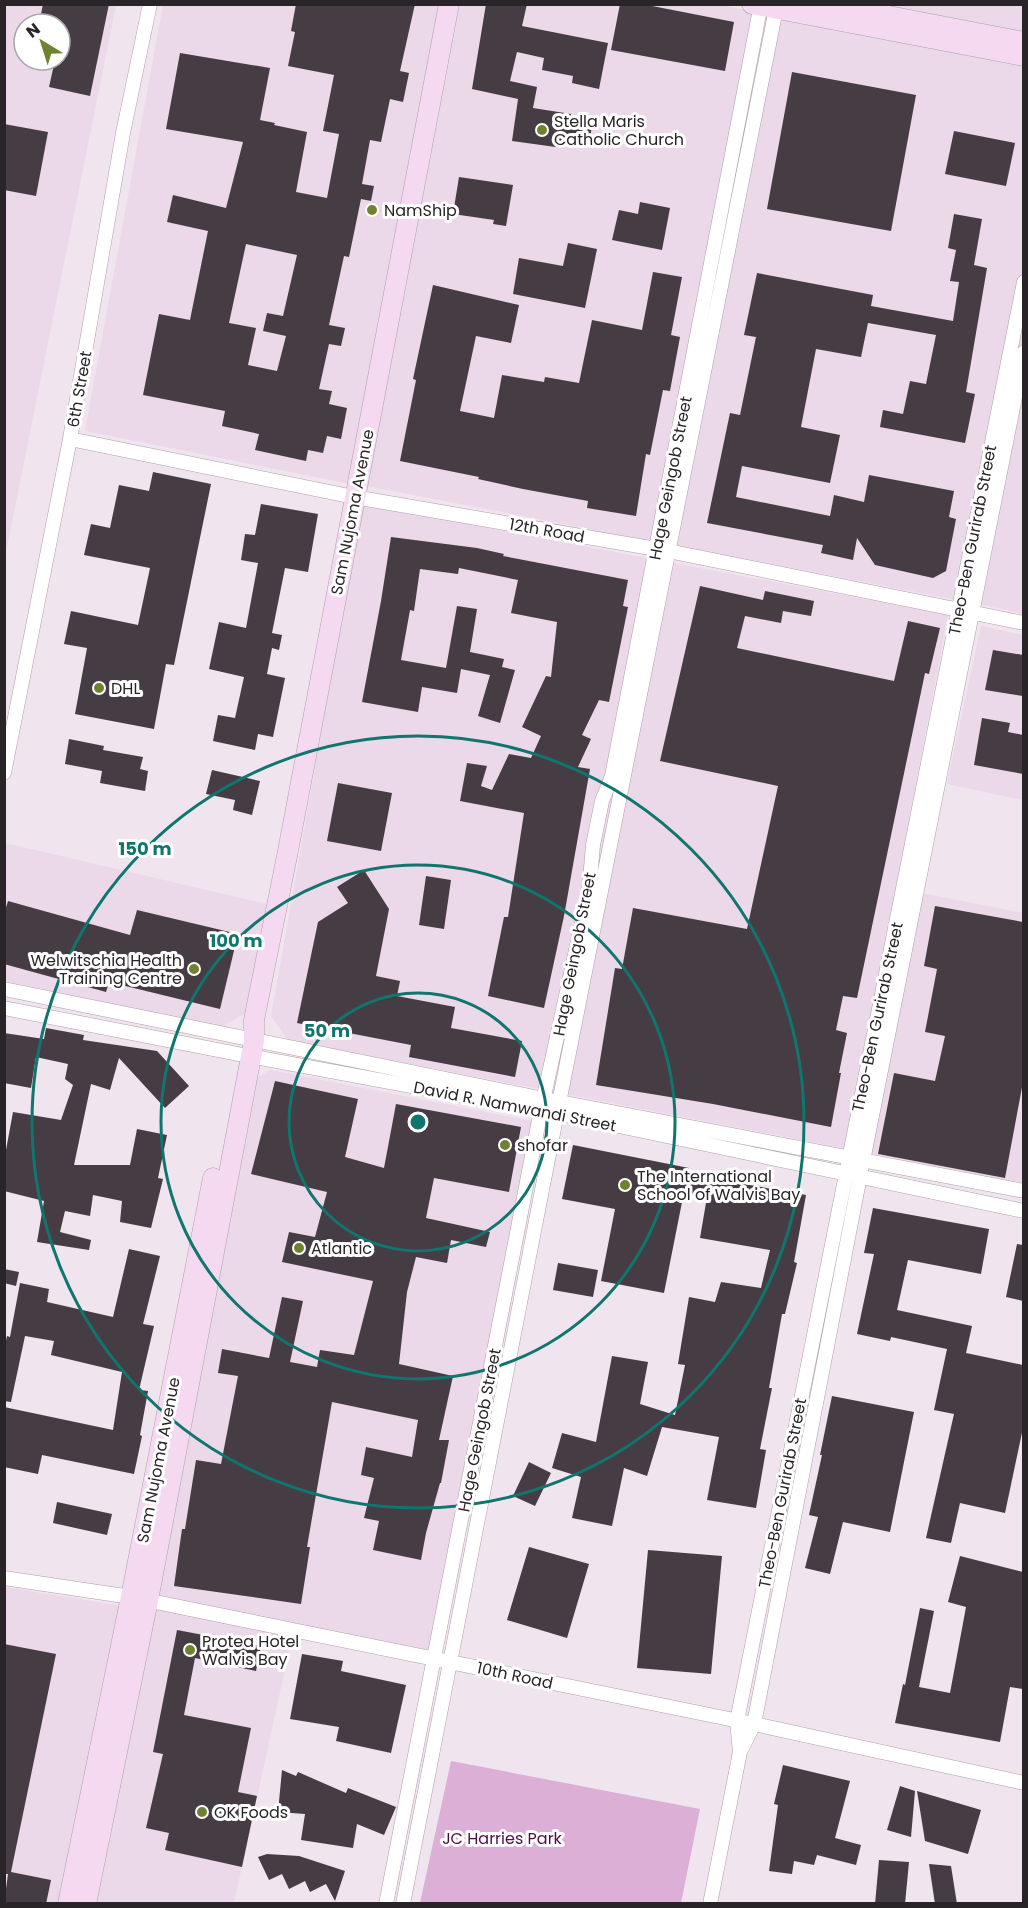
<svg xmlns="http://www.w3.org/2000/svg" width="1028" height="1908" font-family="Poppins,sans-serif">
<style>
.built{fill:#ebd8e8;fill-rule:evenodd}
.green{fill:#dcb0d6}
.building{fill:#463c44;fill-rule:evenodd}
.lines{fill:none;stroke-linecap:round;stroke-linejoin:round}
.minor-casing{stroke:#aca0aa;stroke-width:15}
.secondary-casing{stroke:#aca0aa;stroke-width:21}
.minor{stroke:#fff;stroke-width:14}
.secondary{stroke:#f4d9f1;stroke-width:20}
.ring{fill:none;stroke:#0f766e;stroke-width:3}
.poi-dot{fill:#6f8232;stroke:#fff;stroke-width:2}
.labels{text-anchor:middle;stroke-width:6;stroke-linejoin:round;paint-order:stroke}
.poi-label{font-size:16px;fill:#292428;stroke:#fff;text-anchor:start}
.street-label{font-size:16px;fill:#292428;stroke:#fff}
.park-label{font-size:16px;fill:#4c0d48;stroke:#fff}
.centre{fill:#0f766e;stroke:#fff;stroke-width:3}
.ring-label{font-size:18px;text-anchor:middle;font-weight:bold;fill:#0f766e;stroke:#fff;stroke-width:6;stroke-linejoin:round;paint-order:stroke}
</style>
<rect width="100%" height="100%" fill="#f0e4ee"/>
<path class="built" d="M715 4 790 18 793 5H1023V614L979 604 367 486 460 5Z
M5 5H116L5 557ZM24 24H60V60H24Z
M163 5H442L351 484 85 431Z
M362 504 948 615 896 888 1023 913V1183L288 1040 271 1016Z
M981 626 1023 635V800L947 784Z
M5 843 271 905 246 1013 221 1027 5 981Z
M271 1070 532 1121 428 1663 292 1637 234 1903 94 1904 256 1078Z
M4 1587 122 1606 61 1903H5Z"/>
<path class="green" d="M451 1761 700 1809 681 1903H420Z"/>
<path class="building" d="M43 4H109L90 96 49 87 55 60H60V24H39Z
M296 4H415L400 71 409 73 403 102 390 99 381 142 370 140 362 184 374 186 371 201 361 199 349 257 344 256 329 325 345 328 341 346 329 344 319 389 332 391 329 404 347 408 341 439 327 436 323 453 308 450 306 461 255 450 259 434 222 426 225 411 143 395 159 314 190 320 208 231 167 222 173 195 226 208 243 142 166 129 180 53 270 68 260 120 275 123 274 125 307 132 296 192 327 198 339 134 323 131 334 75 288 66 295 32 291 31ZM246 244 297 255 283 316 267 313 263 331 286 336 277 371 248 365 256 328 229 323Z
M486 4H527L522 26 608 43 599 89 572 83 573 76 542 70 544 58 517 52 510 81 537 87 533 108 571 114 570 122 592 125 590 139 565 136 563 148 512 141 518 99 472 89Z
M620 4H642L734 22 725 71 611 50Z
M792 72 916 95 891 231 767 209Z
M4 124 48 132 36 196 4 190Z
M954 131 1015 143 1006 186 945 174Z
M459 177 513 185 506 226 493 224 494 220 453 214Z
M640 202 670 208 662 250 612 240 619 210 638 214Z
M954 214 982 219 974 265 987 268 966 392 975 394 965 443 880 427 883 410 903 414 910 381 926 384 936 335 868 323 861 357 816 349 801 427 840 435 830 483 742 466 736 497 830 516 834 495 864 502 869 475 954 491 949 517 956 519 946 571 933 578 875 565 857 538 853 560 821 553 823 545 707 523 730 413 740 415 756 337 744 335 757 273 873 295 871 306 953 321 959 282 950 281 956 250 948 248Z
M568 243 597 249 585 308 513 294 519 258 563 266Z
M653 272 682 277 671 335 680 337 670 391 663 390 650 455 646 454 636 516 587 508 588 501 523 489 478 479 479 477 400 461 416 380 413 379 433 285 519 305 511 343 476 336 460 411 494 418 502 375 544 382 545 377 579 383 592 320 642 330Z
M153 472 211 484 174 665 166 664 154 729 75 714 87 648 64 644 71 611 138 625 150 568 84 555 91 524 110 528 119 485 149 491Z
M261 504 318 514 308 572 285 568 272 633 282 635 279 650 272 648 267 674 285 678 273 737 258 734 255 750 213 741 218 715 235 718 244 677 209 669 219 622 246 628 258 563 241 560 245 534 255 535Z
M391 537 477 548 504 554 503 556 628 580 623 606 628 607 609 702 599 700 582 735 591 739 578 767 590 769 564 916 544 1008 488 996 504 917H508L524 813 460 801 467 763 487 766 481 786 492 790 509 754 531 758 541 736 522 727 546 676 551 677 557 622 511 613 518 580 459 568 458 574 420 569 414 611 410 610 401 660 446 668 457 606 477 609 470 652 504 659 502 667 515 670 500 723 478 716 490 675 461 669 457 693 422 687 418 712 362 702 381 601Z
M700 586 763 600 765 591 814 601 811 616 783 611 781 623 745 616 737 648 894 681 908 621 940 628 929 674 925 673 857 998 843 996 836 1030 847 1033 839 1073H841L831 1127 713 1104 596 1085 615 968 622 969 633 908 747 929 778 786 660 761Z
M993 650 1023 655V696L985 690Z
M982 718 1010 723 1008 732 1023 735V774L974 765Z
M69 739 104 746 103 750 143 757 140 769 148 771 145 791 100 783 102 771 65 764Z
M212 770 260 781 252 815 233 810 235 800 206 794Z
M338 783 392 793 381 851 327 841Z
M364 870 389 909 376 976 400 981 397 996 455 1007 451 1028 522 1041 515 1077 409 1057 411 1045 297 1023 318 922 348 903 337 887Z
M426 876 451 880 444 929 419 925Z
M8 901 130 935 137 910 238 934 220 1009 109 982 106 992 4 964V914Z
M935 906 1023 922V1082L1005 1178 878 1154 894 1073 935 1081 945 1036 925 1032 937 969 924 966Z
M46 1028 84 1035 83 1040 157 1051 189 1086 165 1108 119 1058 110 1090 91 1084 74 1165H130L137 1129 167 1135 158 1178 163 1179 151 1228 120 1222 122 1201 93 1195 90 1216 65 1211 60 1232 91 1240 89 1250 37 1242 44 1201 4 1191V1149L6 1150 13 1112 61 1120 73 1085 65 1079 68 1064 36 1057 31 1088 4 1083V1033L44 1039Z
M275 1081 358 1099 345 1157 384 1168 396 1104 521 1127 509 1192 434 1178 426 1218 490 1232 486 1247 451 1240 447 1263 416 1257 407 1292 399 1364 453 1376 439 1440H449L441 1483H440L426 1533 421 1560 373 1550 379 1521 364 1518 374 1478 361 1475 366 1447 412 1457 418 1420 332 1402 307 1547H310L301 1604 174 1586 182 1529H185L196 1460 221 1464 238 1376 218 1373 222 1349 269 1358 282 1297 303 1301 290 1362 317 1367 320 1350 354 1355 373 1281 282 1262 289 1232 315 1237 327 1192 251 1174Z
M573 1145 689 1168 687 1174 806 1195 794 1262 797 1263 785 1314H782L769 1388H772L760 1449 766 1450 756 1508 707 1500 719 1437 662 1427 647 1476 624 1468 612 1526 572 1518 581 1477 552 1468 562 1433 596 1442 612 1356 648 1362 640 1404 675 1415 685 1365 678 1364 689 1297 715 1302 721 1282 761 1288 770 1250 700 1238 707 1197 684 1192 664 1293 601 1281 615 1209 562 1199Z
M873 1208 989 1229 981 1274 908 1260 897 1310 972 1326 966 1353 1023 1365V1428L1005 1513 960 1503 951 1543 926 1538 954 1414 934 1410 947 1349 891 1337 890 1341 857 1334 874 1254 864 1253Z
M1017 1244 1023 1245V1301L1006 1297Z
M129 1249 160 1256 143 1324 154 1326 139 1390 148 1391 140 1435 142 1436 134 1474 42 1455 38 1474 4 1467V1407L113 1430 122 1372 51 1355 54 1341 25 1336 11 1402 4 1401V1349L7 1336 10 1337 20 1283 49 1289 47 1302 113 1317Z
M558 1263 598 1270 593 1297 553 1290Z
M4 1269 19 1272 16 1286 4 1283Z
M832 1396 914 1412 890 1532 843 1522 830 1574 805 1568 818 1517 809 1515 822 1455H820Z
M529 1462 551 1473 535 1506 513 1496Z
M57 1502 112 1514 107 1535 53 1523Z
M529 1547 589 1564 567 1638 507 1620Z
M648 1550 722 1556 711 1674 637 1668Z
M960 1556 1023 1572V1689L1010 1687 1000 1742 895 1723 903 1684 905 1685 920 1608 934 1611 919 1687 950 1693 966 1607 948 1602Z
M177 1630 261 1646 256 1671 195 1658 184 1715 251 1728 238 1792 257 1796 242 1867 165 1850 169 1833 146 1828 163 1754 153 1752Z
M4 1644 56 1654 11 1872 51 1880 46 1904H4L8 1874H4Z
M302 1654 343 1661 341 1671 406 1685 391 1753 336 1741 339 1727 290 1719Z
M783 1765 850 1781 835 1838 861 1845 856 1865 817 1855 814 1865 794 1861 792 1874 769 1871 778 1805 774 1804Z
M282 1770 296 1776 298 1772 346 1793 348 1788 396 1807 384 1835 357 1824 353 1848 301 1840 305 1814 278 1812Z
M900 1786 915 1791 911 1837 887 1830Z
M917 1791 981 1810 968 1854 925 1841Z
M267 1854 299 1856 345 1871 335 1901 326 1884 310 1892 305 1881 289 1889 282 1874 269 1880 258 1857Z
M879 1860 909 1862 905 1904H875Z
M929 1864 951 1866 957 1904H935Z"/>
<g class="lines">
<defs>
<path id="minor" d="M70 439 354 497 668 551 1024 623
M4 773 70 439 123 133 150 4
M4 989 544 1099 1024 1191
M4 1008 238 1054 557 1113 1024 1211
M4 1578 131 1597 754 1724 1024 1783
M740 1752 737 1721 1024 282
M386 1904 541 1110 589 891 593 845 602 801 612 776 761 4
M403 1904 557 1113 777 4
M710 1904 740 1752 754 1724 860 1176 1024 352"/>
<path id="secondary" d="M752 4 1024 56
M826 4 1024 42
M68 1904 131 1597 213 1178
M86 1904 148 1600 254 1041V1020L287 856 449 4"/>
</defs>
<use href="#minor" class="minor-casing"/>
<use href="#secondary" class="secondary-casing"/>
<use href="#minor" class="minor"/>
<use href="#secondary" class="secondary"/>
</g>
<g class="ring">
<circle cx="418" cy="1122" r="129"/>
<circle cx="418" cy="1122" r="257"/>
<circle cx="418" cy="1122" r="386"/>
</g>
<g class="poi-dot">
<circle cx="542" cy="130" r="6"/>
<circle cx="372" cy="210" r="6"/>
<circle cx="99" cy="688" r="6"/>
<circle cx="194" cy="969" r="6"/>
<circle cx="505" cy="1145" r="6"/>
<circle cx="625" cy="1185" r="6"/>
<circle cx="299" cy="1248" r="6"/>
<circle cx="190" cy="1650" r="6"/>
<circle cx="202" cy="1812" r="6"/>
</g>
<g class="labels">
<g class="poi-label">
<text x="554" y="127">Stella Maris<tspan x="554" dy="18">Catholic Church</tspan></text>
<text x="384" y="216">NamShip</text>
<text x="111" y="694">DHL</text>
<text x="182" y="966" text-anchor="end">Welwitschia Health<tspan x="182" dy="18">Training Centre</tspan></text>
<text x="517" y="1151">shofar</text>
<text x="637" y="1182">The International<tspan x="637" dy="18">School of Walvis Bay</tspan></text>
<text x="311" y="1254">Atlantic</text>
<text x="202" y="1647">Protea Hotel<tspan x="202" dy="18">Walvis Bay</tspan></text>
<text x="214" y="1818">OK Foods</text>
</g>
<g class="street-label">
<text transform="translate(79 389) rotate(-80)" y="6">6th Street</text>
<text transform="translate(670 478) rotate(-79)" y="6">Hage Geingob Street</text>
<text transform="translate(352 512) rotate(-79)" y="6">Sam Nujoma Avenue</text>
<text transform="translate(547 530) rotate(10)" y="6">12th Road</text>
<text transform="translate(972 540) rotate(-79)" y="6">Theo-Ben Gurirab Street</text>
<text transform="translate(574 954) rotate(-79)" y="6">Hage Geingob Street</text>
<text transform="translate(877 1017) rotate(-78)" y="6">Theo-Ben Gurirab Street</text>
<text transform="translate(515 1106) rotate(11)" y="6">David R. Namwandi Street</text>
<text transform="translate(479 1430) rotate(-79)" y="6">Hage Geingob Street</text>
<text transform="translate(158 1460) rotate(-79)" y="6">Sam Nujoma Avenue</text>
<text transform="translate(782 1493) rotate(-79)" y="6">Theo-Ben Gurirab Street</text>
<text transform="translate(515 1675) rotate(12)" y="6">10th Road</text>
</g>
<g class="park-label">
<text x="502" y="1844">JC Harries Park</text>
</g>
</g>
<circle cx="418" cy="1122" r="9" class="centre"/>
<g class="ring-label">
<text x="145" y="855">150 m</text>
<text x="236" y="947">100 m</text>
<text x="327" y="1037">50 m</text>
</g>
<rect width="1028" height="1908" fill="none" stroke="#292428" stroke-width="12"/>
<g transform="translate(42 42) rotate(322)"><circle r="28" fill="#ffffff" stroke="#a9a7a9" stroke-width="1.5"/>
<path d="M0-4.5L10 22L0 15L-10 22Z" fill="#6f8232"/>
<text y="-9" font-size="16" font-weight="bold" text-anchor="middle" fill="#292428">N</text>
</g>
</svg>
